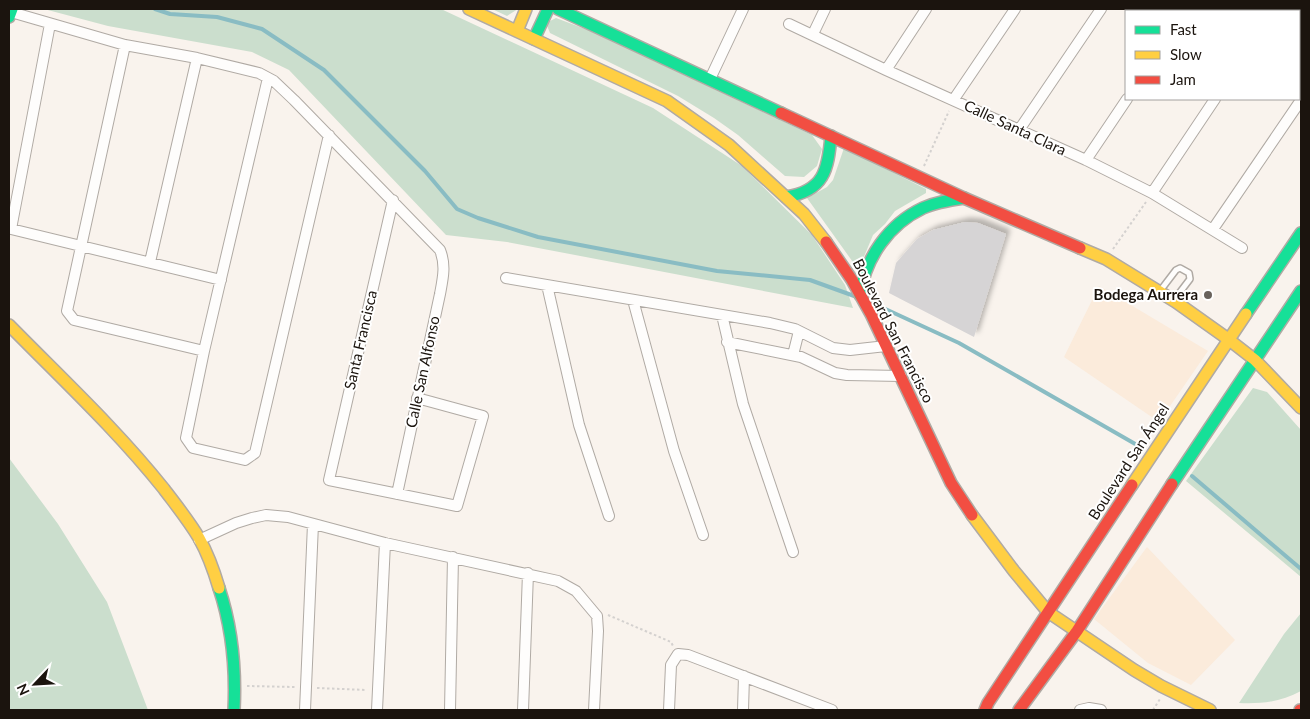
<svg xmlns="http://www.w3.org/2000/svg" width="1310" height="719" font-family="Lato,sans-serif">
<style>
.built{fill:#fbebdb}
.green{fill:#cbdecd}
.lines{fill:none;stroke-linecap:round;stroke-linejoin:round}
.stream{stroke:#89bcc3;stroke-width:4}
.building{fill:#d6d4d5;filter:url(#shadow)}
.lane-casing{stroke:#b0aaa4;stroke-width:8}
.street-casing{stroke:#b0aaa4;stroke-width:12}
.fast-casing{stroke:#b0aaa4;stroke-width:14}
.slow-casing{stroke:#b0aaa4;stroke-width:14}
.jam-casing{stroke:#b0aaa4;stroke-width:14}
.path{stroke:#d4d1cf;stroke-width:2;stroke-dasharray:2.5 2.5;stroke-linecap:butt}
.lane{stroke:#fefdfc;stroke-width:5}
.street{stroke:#fefdfc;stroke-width:10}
.fast{stroke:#16e098;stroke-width:11}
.slow{stroke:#ffcf43;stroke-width:11}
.jam{stroke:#f24e42;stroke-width:11}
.poi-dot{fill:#69625c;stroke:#fff;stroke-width:2}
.labels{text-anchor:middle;stroke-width:4;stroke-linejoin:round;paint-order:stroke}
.street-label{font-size:15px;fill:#1b140e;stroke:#fff}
.poi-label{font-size:15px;font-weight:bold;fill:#1b140e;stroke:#fff;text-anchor:end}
</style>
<defs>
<filter id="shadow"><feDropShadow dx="4.5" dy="-4.5" stdDeviation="2.5" flood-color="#0004"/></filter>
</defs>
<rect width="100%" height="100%" fill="#f9f3ed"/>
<path class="built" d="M1099 286 1208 351 1159 422 1064 357Z
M1147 547 1235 640 1191 685 1148 663 1094 619Z"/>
<path class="green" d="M44 9H441L653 108 742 166 812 235 845 285 853 308 507 242 446 235 289 70 252 52 108 26Z
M492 9H518L507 16Z
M1199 9H1261L1259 11H1197Z
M556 18 588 30 812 135 822 149 817 166 804 177 785 176 738 135 714 118 678 96 550 33 546 23Z
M844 148 926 189V193L895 211 885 224 873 235 863 259 855 265 807 198 827 187 833 180Z
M1253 388 1267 392 1301 430V577L1186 481Z
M9 458 58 524 107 602 148 710H9Z
M1301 613V691C1281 702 1261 704 1239 703L1284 634Z"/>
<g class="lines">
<path class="stream" d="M155 9 170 14 217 17 262 29 324 70 425 171 457 209 478 218 538 237 717 271 810 280 857 297
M868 301 959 343 1137 445
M1192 476 1301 569"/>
</g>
<path class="building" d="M965 222 978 223 1006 234 974 337 889 293 896 263 917 239 933 230Z"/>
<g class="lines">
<defs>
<path id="lane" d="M1160 291 1176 270 1180 268 1189 273 1190 279 1174 300"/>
<path id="street" d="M1291 9 1296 11
M1186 11 1187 9
M1273 11 1275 9
M11 12 125 45 197 58 259 73 274 81 294 100 440 250C446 265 443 278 440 294L397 494
M50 24 11 229 221 280
M789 24 886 70 1086 160 1152 193 1242 248
M813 34 825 9
M125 45 67 311 74 320 204 351
M886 70 926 9
M268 78 204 351 186 438 193 448 245 460 255 453 329 135
M710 79 743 9
M954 99 1015 9
M1019 130 1101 9
M1086 160 1127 99
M1152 193 1215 99
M393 200 329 480 457 506 483 416 417 398
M1213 229 1301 100
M150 262 197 58
M506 278 770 323 795 329 833 348 850 350 886 346
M547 285 579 425 609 516
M633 300 674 451 703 535
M722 315 743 404 793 552
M727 342 801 357 835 373 847 375 901 376
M793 355 799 331
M199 540 236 523 252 518 266 515 288 517 385 543 558 581 576 591 597 616 598 631 594 710
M305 710 313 524
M377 710 385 543
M450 710 453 557
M523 710 528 573
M669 710 671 665 678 654 688 655 832 710
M743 710 744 676
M1080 710 1089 708 1101 710"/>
<path id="fast" d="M558 9 781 113
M9 17 12 9
M534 39 548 9
M786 197C824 191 828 170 831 136
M860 295C865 258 889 224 923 208 936 202 950 200 964 198
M1246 314 1301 233
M1172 484 1301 291
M219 588C232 627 236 669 234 710"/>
<path id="slow" d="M469 9 667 101 729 145 804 214 826 242
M517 31 526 9
M1080 248 1106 259 1176 302 1228 339 1255 360 1301 408
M9 325C62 379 117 430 164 489 176 505 189 521 199 538 208 554 214 571 219 588
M1132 485 1246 314
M972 515 1014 571 1048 612 1134 670 1161 686 1210 710"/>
<path id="jam" d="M781 113 964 198 1080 248
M826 242 852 280 871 314 951 483 972 515
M985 710 988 703 1132 485
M1019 710 1077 631 1172 484
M1300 710H1301"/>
</defs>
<use href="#lane" class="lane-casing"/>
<use href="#street" class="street-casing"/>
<use href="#fast" class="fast-casing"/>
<use href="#slow" class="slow-casing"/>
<use href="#jam" class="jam-casing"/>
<path class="path" d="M924 166 949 111
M1113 249 1146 202
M608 615 671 642 673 646
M247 686 295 687
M317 688 367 690
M1153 710 1160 699"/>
<use href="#lane" class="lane"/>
<use href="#street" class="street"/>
<use href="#fast" class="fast"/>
<use href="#slow" class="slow"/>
<use href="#jam" class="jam"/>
</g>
<circle class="poi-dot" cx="1208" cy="295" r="5"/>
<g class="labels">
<g class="street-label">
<text transform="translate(1015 128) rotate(25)" y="5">Calle Santa Clara</text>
<text transform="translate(893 331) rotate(63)" y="5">Boulevard San Francisco</text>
<text transform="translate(361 340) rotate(-77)" y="5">Santa Francisca</text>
<text transform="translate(423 372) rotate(-78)" y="5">Calle San Alfonso</text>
<text transform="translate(1129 462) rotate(-57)" y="5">Boulevard San Ángel</text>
</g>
<g class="poi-label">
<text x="1198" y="300">Bodega Aurrera</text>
</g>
</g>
<rect width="1310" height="719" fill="none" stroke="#1b140e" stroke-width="20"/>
<rect x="1125" y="10" width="175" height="90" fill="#ffffff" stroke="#a4a19f"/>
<rect x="1135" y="26" width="25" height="8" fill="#16e098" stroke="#a4a19f"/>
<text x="1170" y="35" font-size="15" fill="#1b140e">Fast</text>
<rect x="1135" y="51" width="25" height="8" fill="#ffcf43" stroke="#a4a19f"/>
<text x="1170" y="60" font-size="15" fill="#1b140e">Slow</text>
<rect x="1135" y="76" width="25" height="8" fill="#f24e42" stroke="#a4a19f"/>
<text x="1170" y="85" font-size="15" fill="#1b140e">Jam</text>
<g transform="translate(35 684) rotate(245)" stroke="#ffffff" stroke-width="4" paint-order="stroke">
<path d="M0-4L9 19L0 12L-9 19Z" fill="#1b140e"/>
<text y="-8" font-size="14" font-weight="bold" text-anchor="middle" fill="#1b140e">N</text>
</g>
</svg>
